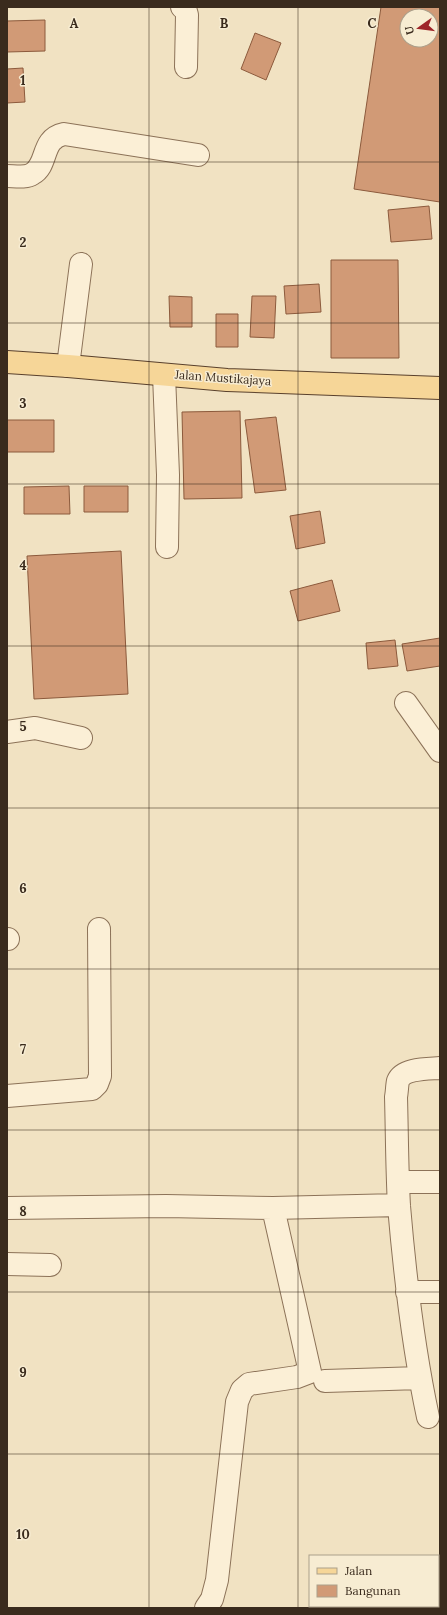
<svg xmlns="http://www.w3.org/2000/svg" width="447" height="1615" font-family="Lora,serif">
<style>
.building{fill:#d19a76;stroke:#8c5a3c;fill-rule:evenodd}
.lines{fill:none;stroke-linecap:round;stroke-linejoin:round}
.minor-casing{stroke:#8c7258;stroke-width:24}
.major-casing{stroke:#59402c;stroke-width:24}
.minor{stroke:#fbefd6;stroke-width:22}
.major{stroke:#f6d698;stroke-width:22}
.grid{fill:none;stroke:#3a2b1d;stroke-width:1;stroke-opacity:0.55}
.labels{text-anchor:middle;stroke-width:3;stroke-linejoin:round;paint-order:stroke}
.street-label{font-size:12px;fill:#3a2b1d;stroke:#f7ecd2}
.grid-label{font-size:13px;text-anchor:middle;font-weight:bold;fill:#3a2b1d;stroke:#f7ecd2;stroke-width:3;stroke-linejoin:round;paint-order:stroke}
</style>
<rect width="100%" height="100%" fill="#f1e2c2"/>
<path class="building" d="M381 7H440V202L354 189ZM407 16H431V40H407Z
M45 20V51L7 52V21Z
M255 33 281 43 266 80 241 69Z
M23 68 25 102 7 103V69Z
M429 206 432 239 391 242 388 210Z
M331 260H398L399 358H331Z
M319 284 321 312 286 314 284 286Z
M169 296 192 297V327H170Z
M252 296H276L274 338 250 337Z
M216 314H238V347H216Z
M240 411 242 498 184 499 182 412Z
M276 417 286 490 255 493 245 420Z
M7 420H54V452H7Z
M69 486 70 514H24V487Z
M84 486H128V512H84Z
M320 511 325 543 296 549 290 516Z
M121 551 128 694 34 699 27 556Z
M332 580 340 611 298 621 290 591Z
M440 638V666L407 671 402 644Z
M395 640 398 666 368 669 366 643Z"/>
<g class="lines">
<defs>
<path id="minor" d="M182 7 185 8 187 15 186 67
M7 176C14 176 26 178 32 174 49 165 40 139 64 134L198 155
M68 366 81 264
M164 375 168 475 167 547
M406 703 440 751
M7 732 35 728 81 738
M7 939H8
M7 1096 92 1089 97 1084 100 1076 99 929
M399 1182H440
M7 1208 166 1206 273 1208 399 1205
M7 1264 50 1265
M407 1292H440
M325 1381 420 1378
M428 1417C413 1347 405 1277 399 1206 397 1170 397 1133 396 1097 397 1092 397 1085 398 1081 403 1068 429 1069 440 1068
M206 1608 212 1599 217 1580 237 1402 242 1390 249 1384 297 1377 310 1372 273 1208"/>
<path id="major" d="M7 362 68 366 227 380 440 388"/>
</defs>
<use href="#minor" class="minor-casing"/>
<use href="#major" class="major-casing"/>
<use href="#minor" class="minor"/>
<use href="#major" class="major"/>
</g>
<path class="grid" d="M149 7V1608M298 7V1608M7 162H440M7 323H440M7 484H440M7 646H440M7 808H440M7 969H440M7 1130H440M7 1292H440M7 1454H440"/>
<g class="labels">
<g class="street-label">
<text transform="translate(223 378) rotate(4)" y="4">Jalan Mustikajaya</text>
</g>
</g>
<g class="grid-label">
<text x="74" y="28">A</text>
<text x="224" y="28">B</text>
<text x="372" y="28">C</text>
<text x="23" y="85">1</text>
<text x="23" y="247">2</text>
<text x="23" y="408">3</text>
<text x="23" y="570">4</text>
<text x="23" y="731">5</text>
<text x="23" y="893">6</text>
<text x="23" y="1054">7</text>
<text x="23" y="1216">8</text>
<text x="23" y="1377">9</text>
<text x="23" y="1539">10</text>
</g>
<rect width="447" height="1615" fill="none" stroke="#3a2b1d" stroke-width="16"/>
<rect x="309" y="1555" width="130" height="52" fill="#f7ecd2" stroke="#ab9f8a"/>
<rect x="317" y="1568" width="20" height="6" fill="#f6d698" stroke="#ab9f8a"/>
<text x="345" y="1575" font-size="12" fill="#3a2b1d">Jalan</text>
<rect x="317" y="1585" width="20" height="12" fill="#d19a76" stroke="#ab9f8a"/>
<text x="345" y="1595" font-size="12" fill="#3a2b1d">Bangunan</text>
<g transform="translate(419 28) rotate(256)"><circle r="19" fill="#f7ecd2" stroke="#ab9f8a"/>
<path d="M0-3L7 15L0 10L-7 15Z" fill="#9e2428"/>
<text y="-6" font-size="11" font-weight="bold" text-anchor="middle" fill="#3a2b1d">U</text>
</g>
</svg>
